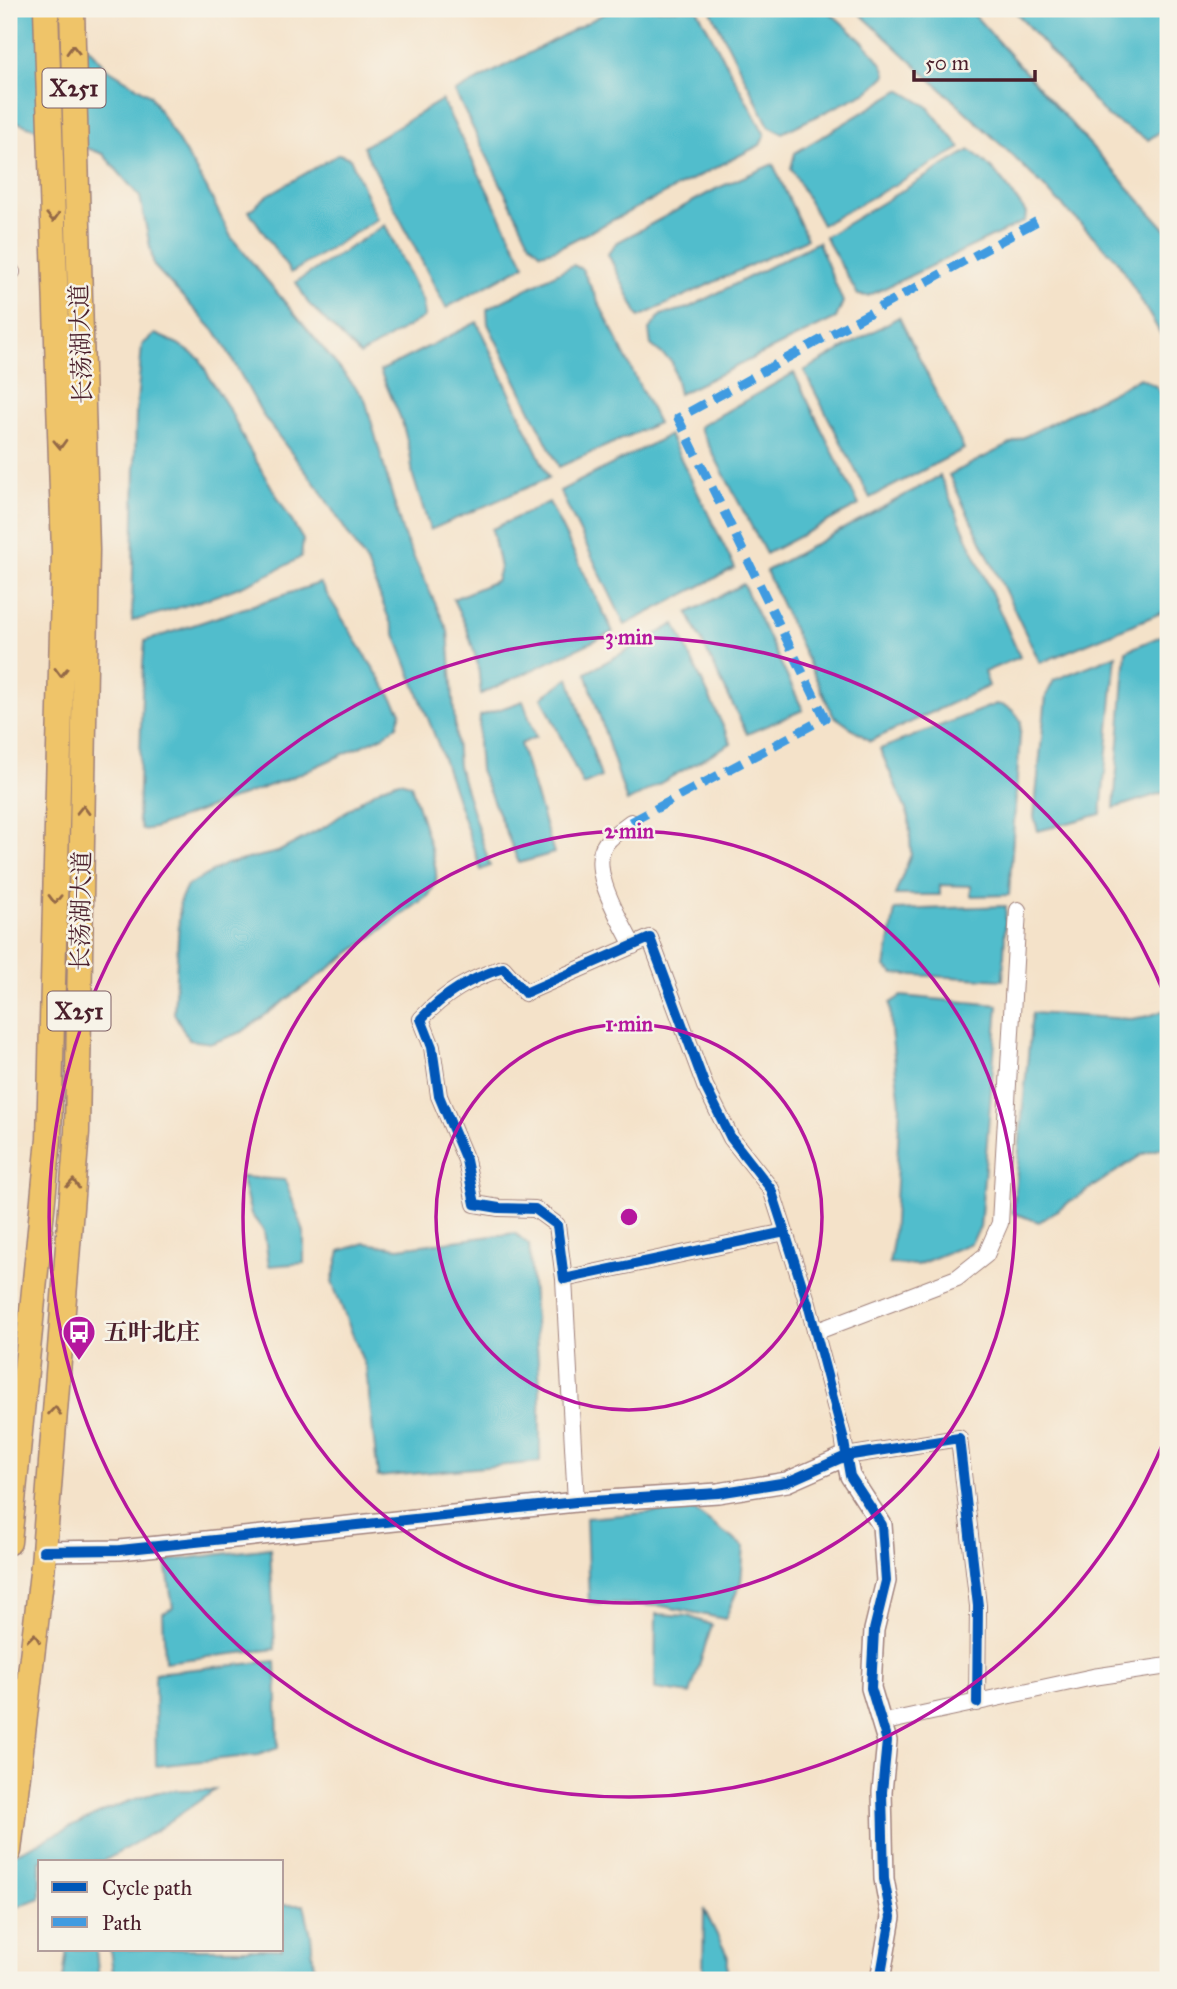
<svg xmlns="http://www.w3.org/2000/svg" width="1177" height="1989" font-family="'IM FELL Great Primer','Noto Serif SC',serif">
<style>
.water{fill:#51bdcc;stroke:#4e6e7c;stroke-width:2}
.lines{fill:none;stroke-linecap:round;stroke-linejoin:round}
.minor-casing{stroke:#9f807a;stroke-width:18}
.tertiary-casing{stroke:#9f807a;stroke-width:22}
.primary-casing{stroke:#9f807a;stroke-width:27}
.minor{stroke:#fff;stroke-width:16}
.tertiary{stroke:#fff;stroke-width:19}
.primary{stroke:#efc469;stroke-width:24}
.quiet{stroke:#409be1;stroke-width:9;stroke-dasharray:18 9;stroke-linecap:butt}
.cycleway-casing{stroke:#f7f3e8;stroke-width:15}
.cycleway{stroke:#0057b8;stroke-width:10}
.oneway{stroke:#946947}
.ring{fill:none;stroke:#b5179e;stroke-width:3.5}
.labels{text-anchor:middle;stroke-width:5;stroke-linejoin:round;paint-order:stroke}
.shield{fill:#f7f3e8;stroke:#7e5f64;stroke-width:2}
.shield-label{font-size:23px;font-weight:bold;fill:#4a1f2b}
.street-label{font-size:24px;fill:#4a1f2b;stroke:#f7f3e8}
.poi-label{font-size:24px;font-weight:bold;fill:#4a1f2b;stroke:#f7f3e8;text-anchor:start}
.centre{fill:#b5179e;stroke:#f7f3e8;stroke-width:3.5}
.ring-label{font-size:21px;text-anchor:middle;font-weight:bold;fill:#b5179e;stroke:#f7f3e8;stroke-width:5;stroke-linejoin:round;paint-order:stroke}
</style>
<rect width="100%" height="100%" fill="#f7f3e8"/>
<filter id="ink" filterUnits="userSpaceOnUse"><feTurbulence type="fractalNoise" baseFrequency=".0143" numOctaves="2"/><feDisplacementMap in="SourceGraphic" scale="14" xChannelSelector="R" yChannelSelector="G"/><feConvolveMatrix kernelMatrix="1 2 1 2 8 2 1 2 1" color-interpolation-filters="sRGB"/></filter>
<filter id="wash" filterUnits="userSpaceOnUse"><feTurbulence type="fractalNoise" baseFrequency=".00686" numOctaves="4" result="noise"/><feDisplacementMap in="SourceGraphic" scale="28" xChannelSelector="R" yChannelSelector="G"/><feGaussianBlur stdDeviation="1.57" result="paint"/><feColorMatrix in="noise" values="0 0 0 0 0 0 0 0 0 0 0 0 0 0 0 0 0 1.4 0 .05"/><feComposite in="paint" operator="in"/></filter>
<g filter="url(#wash)">
<rect width="100%" height="100%" fill="#f4e2c9"/>
<path class="water" d="M9 9H55L105 67 150 95 206 187 231 237 365 399 403 534 448 631 458 766 490 866 481 870 438 744 367 563 319 489 264 417 220 337 154 266 140 197 103 154 9 119Z
M613 9H697L765 135 760 145 556 249 541 253 530 243 455 92Z
M710 9H826C840 22 886 58 886 75L869 91 782 133 769 126Z
M855 9H969L1168 232V346L1117 260 1011 154Z
M1013 9H1168V126L1148 140 1107 116Z
M900 90 927 106 961 148 822 225 791 168 795 153Z
M442 100 525 265 446 308 363 147Z
M970 150C994 167 1010 190 1026 213L1025 221 868 296 858 295 825 237Z
M339 154 350 158 377 219 291 273 249 211 268 195Z
M773 164 807 239 639 317 608 254 616 243 716 189Z
M385 225 423 302 424 317 360 355 308 303 296 282Z
M818 242 843 302 836 318 679 394 672 362 651 345 649 330 661 315 688 308Z
M573 265 582 269 658 423 559 467 488 324 487 309Z
M899 317 964 449 870 498 804 371Z
M477 322 549 478 430 530 413 476 410 453 402 421 380 371Z
M155 334 178 344 200 359 210 379 231 412 245 442 303 540 301 557C249 588 190 605 132 621L136 414 142 345Z
M794 373 859 505 766 554 699 427Z
M1140 378 1157 387 1168 409V610L1040 663 949 475Z
M669 435 735 568 625 625 560 491Z
M940 476 1020 657 984 672 989 686 870 741 833 715 766 571Z
M549 502 613 632 481 694 478 665 467 629 453 599 496 581 500 568 492 529Z
M320 583 401 712 397 726 380 738 290 778 154 828 142 830 138 819 143 664 145 641Z
M743 584 803 710 747 734 688 613Z
M675 624 731 743 627 802 586 673Z
M1168 633V791L1114 808 1126 651Z
M1116 655 1101 814 1038 831 1034 817 1046 696 1054 680Z
M569 678 601 777 583 785 542 697Z
M523 701 536 737 520 744 554 853 519 863 480 770 478 743 480 716Z
M996 704C1009 706 1014 710 1021 721L1009 895 971 896V886L940 885V895H895L911 854 909 817 880 749Z
M399 781 411 784C416 805 439 864 436 880 435 885 431 891 429 895L242 1032 212 1043 189 1040 174 1013 180 900 187 886 226 864 278 852 325 827 363 799 383 787Z
M1006 906 1003 980 894 974 885 967 895 910Z
M901 996 998 1005 980 1228 971 1243 917 1265 889 1264 893 1240 900 1104 891 1031 890 1003Z
M1168 1009V1146L1143 1154 1039 1222 1013 1213 1032 1013 1131 1019 1149 1016Z
M241 1177 285 1180 304 1232V1263L269 1266 264 1231 251 1214Z
M515 1233 529 1245 540 1385V1462L378 1477 366 1369 332 1282 340 1251 365 1243 399 1248Z
M692 1509 744 1547 741 1582 725 1619 662 1606 589 1602 586 1518Z
M270 1548 275 1649 165 1662 163 1613 173 1608 166 1561Z
M656 1614 688 1616 712 1625 690 1694 655 1689Z
M276 1661 278 1748 258 1755 156 1766 155 1673Z
M215 1790 157 1830 104 1861H40V1898L9 1910V1856C57 1836 103 1807 155 1793 173 1788 196 1791 215 1790Z
M282 1905H304L311 1935 315 1980H114L110 1949H282Z
M704 1909 728 1957 727 1980H703Z
M67 1949H96L99 1980H63Z"/>
</g>
<g filter="url(#ink)">
<g class="lines">
<defs>
<path id="minor" d="M9 273 12 272
M631 822C623 828 612 835 606 843 587 868 621 921 633 946
M785 1232 564 1279 557 1225 535 1209 499 1208 475 1204 466 1160 439 1096 432 1047 421 1019C445 993 469 979 503 968L525 993 650 938 705 1086 731 1138 771 1189 808 1304 843 1436 846 1456 959 1438 978 1606 977 1703
M564 1279 576 1502
M815 1332 957 1278 986 1255 1000 1223 1018 910
M881 1723 1093 1677 1168 1666"/>
<path id="tertiary" d="M43 1551 120 1550 576 1502 718 1493 787 1482 846 1456 850 1476 882 1525 886 1581 874 1630 871 1688 887 1741 882 1792 884 1879 891 1917 880 1980"/>
<path id="primary" d="M9 1542 49 1139 64 552 46 9
M9 1851 43 1564 77 1132 87 550 72 9"/>
</defs>
<use href="#minor" class="minor-casing"/>
<use href="#tertiary" class="tertiary-casing"/>
<use href="#primary" class="primary-casing"/>
<use href="#minor" class="minor"/>
<use href="#tertiary" class="tertiary"/>
<use href="#primary" class="primary"/>
<path class="quiet" d="M631 822 825 718 678 418 1041 219"/>
<defs>
<path id="cycleway" d="M785 1232 564 1279 557 1225 535 1209 499 1208 475 1204 466 1160 439 1096 432 1047 421 1019C445 993 469 979 503 968L525 993 650 938 705 1086 731 1138 771 1189 808 1304 843 1436 850 1476 882 1525 886 1581 874 1630 871 1688 887 1741 882 1792 884 1879 891 1917 880 1980
M43 1551 120 1550 576 1502 718 1493 787 1482 846 1456 959 1438 978 1606 977 1703"/>
</defs>
<use href="#cycleway" class="cycleway-casing"/>
<use href="#cycleway" class="cycleway"/>
</g>
<defs><path id="oneway-chevron" d="M-2-3.5L2.5 0L-2 3.5" fill="none" stroke-width="1.6" stroke-linecap="round" stroke-linejoin="round" transform="scale(1.75)"/></defs>
<g class="oneway">
<use href="#oneway-chevron" transform="translate(73 50) rotate(-91)"/>
<use href="#oneway-chevron" transform="translate(53 217) rotate(88)"/>
<use href="#oneway-chevron" transform="translate(60 444) rotate(88)"/>
<use href="#oneway-chevron" transform="translate(61 672) rotate(91)"/>
<use href="#oneway-chevron" transform="translate(83 810) rotate(-89)"/>
<use href="#oneway-chevron" transform="translate(55 899) rotate(91)"/>
<use href="#oneway-chevron" transform="translate(73 1184) rotate(-85)"/>
<use href="#oneway-chevron" transform="translate(55 1411) rotate(-85)"/>
<use href="#oneway-chevron" transform="translate(34 1638) rotate(-83)"/>
</g>
</g>
<g class="ring">
<circle cx="629" cy="1217" r="193"/>
<circle cx="629" cy="1217" r="386"/>
<path d="M1167 1434A580 580 0 1 1 1167 1000"/>
</g>
<defs>
<symbol id="bus-pin" viewBox="-11 -11 22 30"><path d="M0 17L-7.5 6A9.5 9.5 0 1 1 7.5 6Z" fill="#b5179e" stroke="#f7f3e8"/><path d="M-5-6H5V4H4V6H2V4H-2V6H-4V4H-5ZM-3.5-4V0h7V-4ZM-3.5 1.2v1.5H-2V1.2ZM2 1.2v1.5H3.5V1.2Z" fill="#fff"/></symbol>
</defs>
<g fill-rule="evenodd">
<use href="#bus-pin" x="60" y="1313" width="38" height="52"/>
</g>
<g class="labels">
<g class="shield">
<rect x="42.5" y="68.5" width="63" height="39" rx="5"/>
<rect x="47.5" y="991.5" width="63" height="39" rx="5"/>
</g>
<g class="shield-label">
<text x="74" y="96">X251</text>
<text x="79" y="1019">X251</text>
</g>
<g class="street-label">
<text transform="translate(81 344) rotate(-92)" y="8">长荡湖大道</text>
<text transform="translate(81 911) rotate(-89)" y="8">长荡湖大道</text>
</g>
<g class="poi-label">
<text x="104" y="1340">五叶北庄</text>
</g>
</g>
<circle cx="629" cy="1217" r="10" class="centre"/>
<g class="ring-label">
<text x="629" y="644">3 min</text>
<text x="629" y="838">2 min</text>
<text x="629" y="1031">1 min</text>
</g>
<rect width="1177" height="1989" fill="none" stroke="#f7f3e8" stroke-width="35"/>
<rect x="38" y="1860" width="245" height="91" fill="#f7f3e8" stroke="#b29e9c" stroke-width="2"/>
<rect x="52" y="1882" width="35" height="10" fill="#0057b8" stroke="#b29e9c" stroke-width="2"/>
<text x="102" y="1895" font-size="21" fill="#4a1f2b">Cycle path</text>
<rect x="52" y="1917" width="35" height="10" fill="#409be1" stroke="#b29e9c" stroke-width="2"/>
<text x="102" y="1930" font-size="21" fill="#4a1f2b">Path</text>
<path d="M914 70v10h121v-10" fill="none" stroke="#4a1f2b" stroke-width="3.5"/>
<text x="925" y="70" font-size="21" fill="#4a1f2b" stroke="#f7f3e8" stroke-width="5" paint-order="stroke">50 m</text>
</svg>
